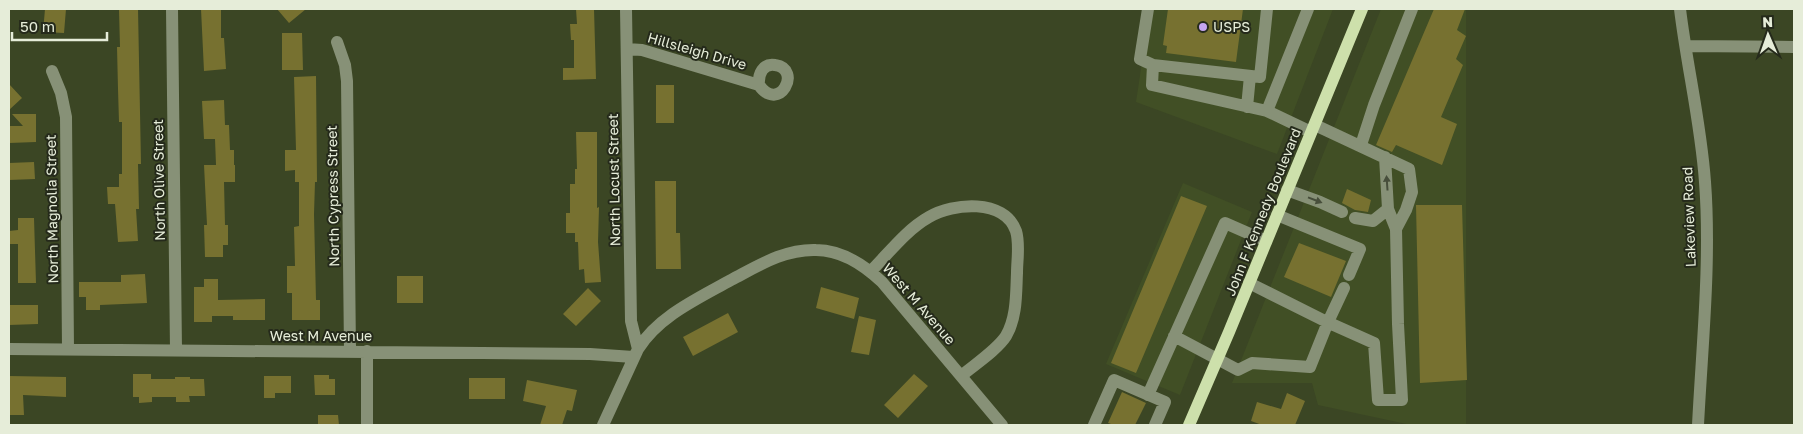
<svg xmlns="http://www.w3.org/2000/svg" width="1803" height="434" font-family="'Golos Text',sans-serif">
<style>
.built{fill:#414f25}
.building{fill:#777130}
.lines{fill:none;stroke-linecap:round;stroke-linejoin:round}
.minor{stroke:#879177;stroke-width:12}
.major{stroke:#cde0ab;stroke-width:12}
.oneway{fill:#474e3b}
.poi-dot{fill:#c6a6f0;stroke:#252a1b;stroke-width:2}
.labels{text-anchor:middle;stroke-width:4;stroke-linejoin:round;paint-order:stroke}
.poi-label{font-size:14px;fill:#e6edd9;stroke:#252a1b;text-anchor:start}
.street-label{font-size:14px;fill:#e6edd9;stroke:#252a1b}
</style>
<rect width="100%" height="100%" fill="#3b4624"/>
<path class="built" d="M1150 9H1333L1277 154 1136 102Z
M1381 9H1466V425H1411L1318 405 1312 383H1232Z
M1183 183 1252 212 1180 395 1106 364Z"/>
<path class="building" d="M45 9H66L64 33 43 32Z
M119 9H138L141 164H138L139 209H136L138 241 118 242 115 204H108L107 187H119V174H122V122H119L118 89 117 47H120Z
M201 9H221V38H224L226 69 204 71Z
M277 9H306L289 23Z
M576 9H594L596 79 563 80V68H574V40H571L570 24H577Z
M1168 9H1243L1236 62 1166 53 1167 46 1163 45Z
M1434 9H1465L1457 30 1466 36 1456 59 1463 65 1441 117 1457 124 1442 165 1396 145 1392 152 1376 145Z
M282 33H302L303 70H282Z
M316 76 317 182H315L314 214 316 300H320V320H292V293H287V266H295L294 227 299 226V182H295V170L285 171V150H296L294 77Z
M9 84 22 98 9 110Z
M656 85H674V123H656Z
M224 100 225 125H229L230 150H234V165H235V182H224L225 225H228V245H223V257H205L204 225H207L204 165H216L215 139H204L202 101Z
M12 114H36V142L9 143V126H23Z
M576 132H597V208L599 207 598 242 601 282 585 283 584 269 579 270 578 242H575V233H566V213H570V184H575V169H577Z
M34 162 35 179 9 180V163Z
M655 181H676V233H680L681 269H656Z
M1347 189 1371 200 1368 212 1355 210 1342 203Z
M1181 196 1207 206 1136 373 1111 363Z
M1416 205H1462L1467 380 1420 383Z
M18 218H34L36 283H18V244H9V231L18 230Z
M1299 243 1346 261 1331 297 1284 277Z
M145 274 147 303 100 305V310H86V297H79V282H121V275Z
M397 276H423V303H397Z
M204 279H218V300L265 299V320H233V316H212V322H194V287H204Z
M821 287 859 298 854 319 816 308Z
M588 288 601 301 576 326 563 314Z
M9 305H38V324L9 325Z
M728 313 738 332 693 356 683 337Z
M859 316 876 320 869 355 851 352Z
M133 374H151V379H175V377H190V379H204L205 396H189L190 402H176V397H152V402L139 403V397H133Z
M914 374 928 386 898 418 884 405Z
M314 375H329V379H335V395H315Z
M9 376 66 377V397L23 395 24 415H9Z
M264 376H291V393H275V398H264Z
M469 378H505V399H469Z
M527 380 577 390 572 411 567 410 562 425H540L546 406 523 401Z
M1122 392 1146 403 1135 425H1114L1108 423Z
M1287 393 1305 401 1295 425H1262L1251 421 1257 402 1281 409Z
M318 415H338L339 425H318Z"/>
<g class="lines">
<path class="minor" d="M172 9 176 350
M626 9 631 321 638 349
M1148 9 1140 59 1153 65
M1308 9 1267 111 1311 132
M1680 9C1687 67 1701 124 1705 182 1711 261 1702 346 1698 425
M337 42 345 65 347 81 350 351
M1686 46 1794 47
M627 49 642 50 759 85C779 114 803 69 775 65 763 63 758 74 759 85
M52 71 61 93 66 117 68 349
M1247 107 1250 76
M1267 111 1152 85 1153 65 1260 77 1267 9
M1361 145 1374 105 1412 9
M1385 157 1388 209 1396 229
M1287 190 1320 202 1342 212
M1277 215 1360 249 1349 275
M1355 218 1373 221 1388 209
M871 271C889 253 906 230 929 217 953 203 1004 198 1016 231 1020 244 1017 260 1017 273 1016 294 1017 317 1006 336 997 350 974 365 961 376
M1249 283 1327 322 1374 343 1378 400H1402L1398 324 1396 229 1406 210 1412 192 1409 169 1315 125
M1174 336 1238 370 1252 363 1310 367 1328 322 1344 288
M9 349 590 354 633 357
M367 351V425
M1148 395 1225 223 1266 241
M603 425 638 349C659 316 697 299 731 280 758 266 784 249 816 250 842 250 864 265 882 282L1002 425
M1094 425 1114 380 1165 402 1155 425"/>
<path class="major" d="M1189 425 1229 332 1362 9"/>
</g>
<defs><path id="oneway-solid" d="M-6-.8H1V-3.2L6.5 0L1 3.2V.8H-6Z" transform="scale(1.25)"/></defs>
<g class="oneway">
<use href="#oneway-solid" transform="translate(1387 183) rotate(-94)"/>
<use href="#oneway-solid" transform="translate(1315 200) rotate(21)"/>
</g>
<circle class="poi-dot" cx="1203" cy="27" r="5"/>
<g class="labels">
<g class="poi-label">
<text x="1213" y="32">USPS</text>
</g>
<g class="street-label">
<text transform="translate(697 51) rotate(16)" y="5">Hillsleigh Drive</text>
<text transform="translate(159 180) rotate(-91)" y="5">North Olive Street</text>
<text transform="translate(614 180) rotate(-91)" y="5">North Locust Street</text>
<text transform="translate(333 196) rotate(-91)" y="5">North Cypress Street</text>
<text transform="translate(52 209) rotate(-91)" y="5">North Magnolia Street</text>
<text transform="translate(1263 212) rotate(-68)" y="5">John F Kennedy Boulevard</text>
<text transform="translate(1689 217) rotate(-92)" y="5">Lakeview Road</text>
<text transform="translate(919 304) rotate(49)" y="5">West M Avenue</text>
<text x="321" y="341">West M Avenue</text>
</g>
</g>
<rect width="1803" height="434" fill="none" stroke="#e6edd9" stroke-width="20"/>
<g transform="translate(1768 35) rotate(358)" stroke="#252a1b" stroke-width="4" paint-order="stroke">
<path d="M0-4L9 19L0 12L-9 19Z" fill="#e6edd9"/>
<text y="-8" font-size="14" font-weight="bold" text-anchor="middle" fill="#e6edd9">N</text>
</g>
<path d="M12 32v8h95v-8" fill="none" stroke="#e6edd9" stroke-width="2.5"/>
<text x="20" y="32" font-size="15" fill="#e6edd9" stroke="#252a1b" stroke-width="4" paint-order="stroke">50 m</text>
</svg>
